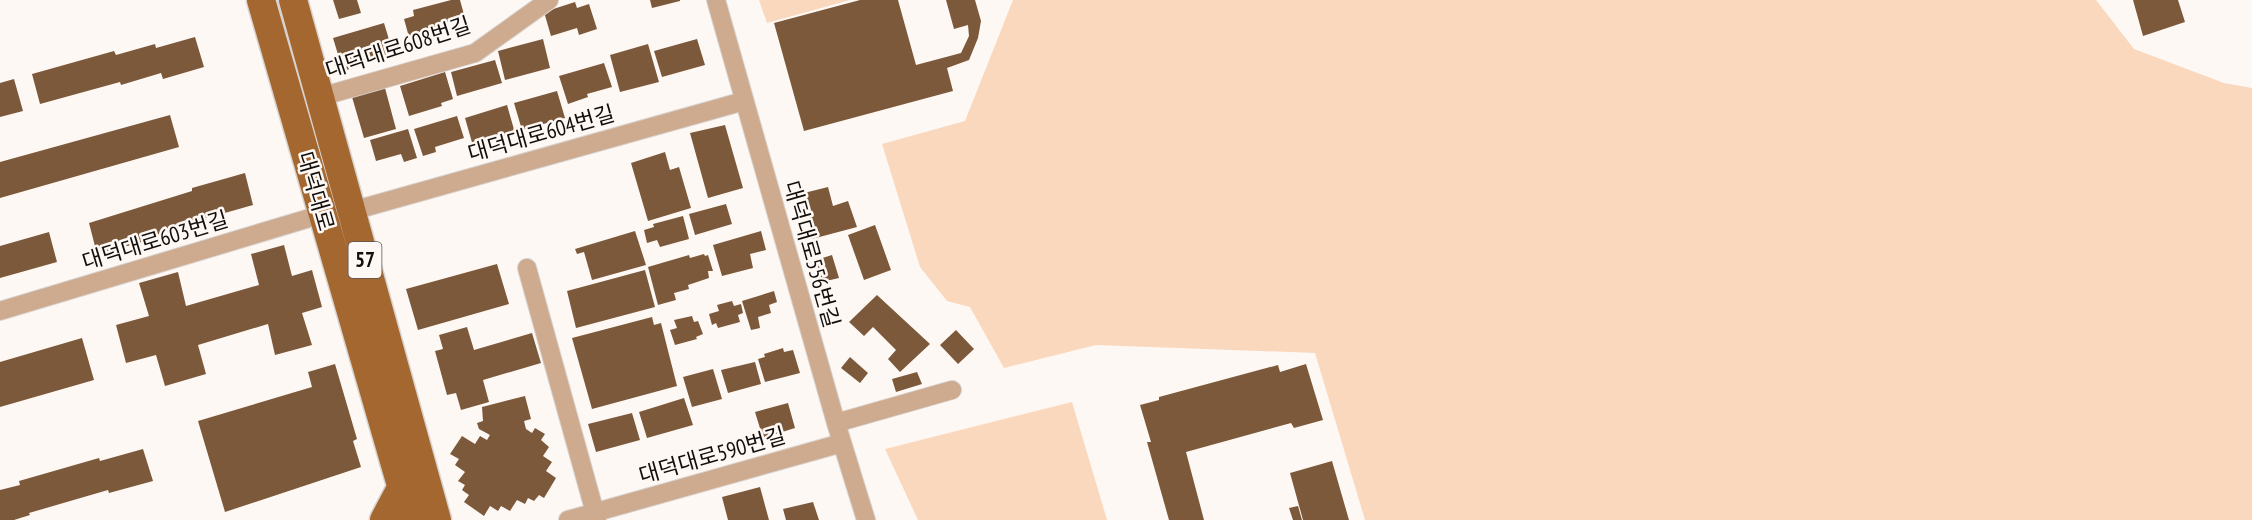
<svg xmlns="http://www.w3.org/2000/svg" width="2252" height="520" font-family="'PT Sans Narrow','Noto Sans KR',sans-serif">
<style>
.green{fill:#f9d8be}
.building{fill:#7d593b}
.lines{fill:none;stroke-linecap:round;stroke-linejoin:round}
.street-casing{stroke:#d8d3cf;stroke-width:20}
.primary-casing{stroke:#d8d3cf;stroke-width:31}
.street{stroke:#ceab8f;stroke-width:18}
.primary{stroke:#a46730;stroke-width:28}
.labels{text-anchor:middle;stroke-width:5;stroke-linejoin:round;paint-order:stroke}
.shield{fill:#fef8f4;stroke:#595452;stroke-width:1.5}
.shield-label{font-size:21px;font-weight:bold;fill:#120e0c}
.street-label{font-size:22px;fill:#120e0c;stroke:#fef8f4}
</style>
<rect width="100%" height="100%" fill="#fef8f4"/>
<path class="green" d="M759 0H850L767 23Z
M1013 0H2096L2134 49 2224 83 2252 88V520H1365L1315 353 1096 345 1004 368 970 307 947 301 920 267 882 144 965 121Z
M1072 402 1107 520H918L885 449Z"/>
<path class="building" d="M333 0H357L361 13 339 19Z
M451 0H460L465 18 442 24 443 28 409 37 404 19 414 16 413 10Z
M650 0H680V1L652 8Z
M860 0H898L916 65 961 53 969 36 968 25 954 29 946 0H975L981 21 978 38 969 60 947 68 953 91 804 131 774 23Z
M2133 0H2178L2185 22 2143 36Z
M575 2 577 8 589 4 597 29 579 35 577 28 551 36 544 12Z
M384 23 394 56 343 71 333 38Z
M195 37 204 67 163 79 161 73 121 85 120 82 40 104 32 74 114 51 116 55 155 44 156 48Z
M543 39 550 68 505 80 498 51Z
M697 39 705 65 662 77 654 51Z
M648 44 659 82 620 92 610 55Z
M495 60 502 83 457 96 451 72Z
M604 63 612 87 587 94 588 97 568 104 559 76Z
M445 72 453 99 441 103 442 106 409 116 400 86Z
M14 79 23 111 0 117V83Z
M385 88 396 129 364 138 352 97Z
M557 91 565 118 522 130 514 103Z
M507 105 515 133 473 146 465 118Z
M170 115 179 147 0 198V162Z
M457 116 464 138 435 147 436 152 423 156 414 129Z
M725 125 743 188 708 198 690 133Z
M408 129 417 158 404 162 401 154 376 161 370 140Z
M665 152 670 170 679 167 691 208 648 221 631 163Z
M245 173 253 205 200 220 201 222 149 237 150 240 97 254 89 223 192 191V188Z
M828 187 833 206 848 201 857 227 812 239 807 219 801 221 799 214 805 212 800 194Z
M726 204 732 224 695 235 689 214Z
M683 216 689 239 660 247 657 240 647 243 644 230 654 227 653 224Z
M875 225 891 270 864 280 848 235Z
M635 231 646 265 592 280 584 252 577 254 575 249Z
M761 231 766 250 750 254 753 268 722 276 713 245Z
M49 232 57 262 0 278V246Z
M284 245 292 276 312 270 322 307 302 313 312 345 275 355 268 324 198 345 206 374 165 386 156 355 126 363 116 325 149 316 139 283 178 272 186 306 259 285 251 254Z
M704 254 705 256 708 255 713 271H708L709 278 688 285 689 289 674 293 676 300 658 305 648 267 689 255 690 258Z
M832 255 839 278 822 282 816 260Z
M497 264 509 304 418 330 406 289Z
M645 270 655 307 576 328 567 291Z
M774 291 777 302 769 305 771 313 758 317 760 328 751 330 742 301Z
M877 295 930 344 900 372 888 359 896 350 873 327 864 336 849 322Z
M732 301 734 306 741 304 743 313 738 315 740 322 718 328 716 323 712 325 709 314 719 311 717 305Z
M692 316 694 322 698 321 703 334 696 337 697 339 675 345 670 330 677 328 674 320Z
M652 317 654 325 661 323 677 386 592 409 572 338Z
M467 327 474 350 532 333 541 363 483 380 489 402 461 410 456 393 447 395 435 351 443 349 439 335Z
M956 330 974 349 958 364 940 345Z
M82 338 94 380 0 407V362Z
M783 348 784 352 793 350 800 373 765 382 758 359 765 357 764 354Z
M850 357 868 373 860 383 841 368Z
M755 362 761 384 728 393 721 370Z
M335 364 357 439 353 441 361 467 225 512 198 421 312 387 308 372Z
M1306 364 1323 420 1294 428 1291 423 1186 452 1204 520H1169L1147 442H1151L1140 405 1159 400V397L1278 365 1280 372Z
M713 369 722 399 692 407 683 377Z
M917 372 922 384 896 392 892 379Z
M525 396 531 419 524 421 526 429 532 433 535 428 545 434 541 440 549 447 543 456 552 462 546 471 556 478 544 498 539 495 534 501 528 498 525 504 517 500 510 511 501 506 498 511 490 506 484 516 464 502 469 495 462 490 465 485 458 481 465 472 455 465 459 459 450 454 462 436 475 444 480 436 487 440 490 435 479 429 477 423 483 421 482 407Z
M684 398 693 425 647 438 639 412Z
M788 403 795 428 763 438 755 412Z
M632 413 640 440 596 452 588 424Z
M143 449 153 481 109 493 108 490 29 513 30 515 14 520H0V490L20 485 19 481 99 458 100 461Z
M1332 461 1349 520H1303L1290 473Z
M760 487 769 520H728L722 497Z
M813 502 819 520H786L783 509Z
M1298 506 1302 520H1293L1289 508Z"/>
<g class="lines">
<defs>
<path id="street" d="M716 0 836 423 866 520
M320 97 475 53 549 0
M352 211 744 101
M527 268 597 520
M0 311 323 214
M836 423 952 390
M568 520 842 443"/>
<path id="primary" d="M261 0 411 520
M293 0 437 520
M384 520 402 486"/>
</defs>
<use href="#street" class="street-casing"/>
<use href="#primary" class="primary-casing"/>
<use href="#street" class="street"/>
<use href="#primary" class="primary"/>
</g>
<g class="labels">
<rect class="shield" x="348.5" y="242" width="33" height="36" rx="4.5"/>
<g class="shield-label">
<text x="365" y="267">57</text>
</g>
<g class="street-label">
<text transform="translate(398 47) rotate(-18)" y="8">대덕대로608번길</text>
<text transform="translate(541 133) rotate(-16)" y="8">대덕대로604번길</text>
<text transform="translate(316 191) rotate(74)" y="8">대덕대로</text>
<text transform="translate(155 240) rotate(-17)" y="8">대덕대로603번길</text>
<text transform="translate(812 254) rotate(74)" y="8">대덕대로556번길</text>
<text transform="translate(712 455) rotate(-16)" y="8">대덕대로590번길</text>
</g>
</g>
</svg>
